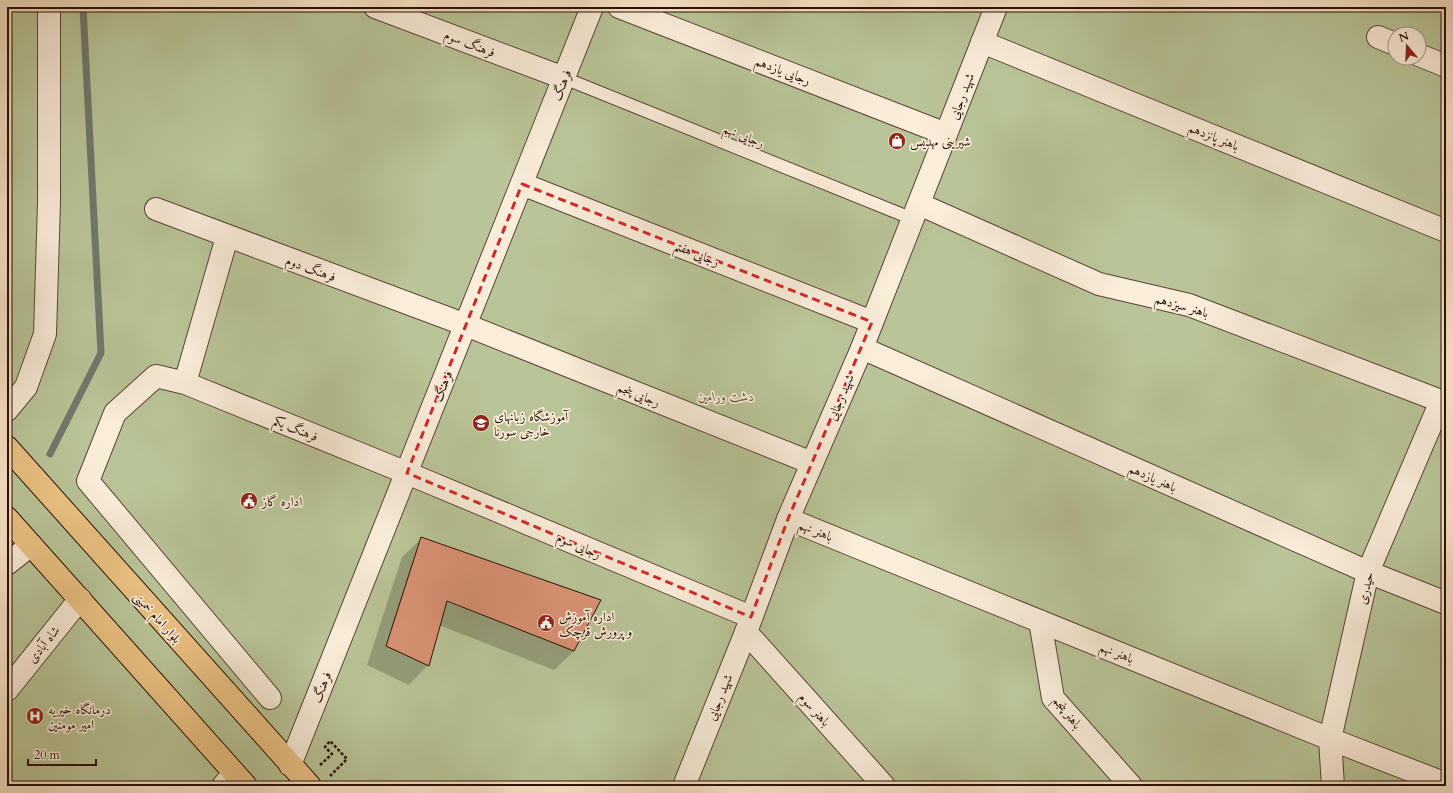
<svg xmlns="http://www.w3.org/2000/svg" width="1453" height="793" font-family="Cardo,Amiri,serif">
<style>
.green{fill:#b9c598;stroke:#716a4e;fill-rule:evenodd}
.shadow{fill:#0003}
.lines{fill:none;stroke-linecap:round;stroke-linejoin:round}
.stream{stroke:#6f796f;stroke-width:7}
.building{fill:#da9275;stroke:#290f05}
.service-casing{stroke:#5c4435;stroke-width:14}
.minor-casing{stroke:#5c4435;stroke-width:24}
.tertiary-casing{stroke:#5c4435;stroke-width:24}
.primary-casing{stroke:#290f05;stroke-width:24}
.path{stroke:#290f05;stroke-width:2.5;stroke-dasharray:3 2;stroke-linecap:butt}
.service{stroke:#faedda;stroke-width:12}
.minor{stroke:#faedda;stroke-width:22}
.tertiary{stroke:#faedda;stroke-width:22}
.primary{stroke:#ecc283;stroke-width:22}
.marked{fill:none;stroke:#d62828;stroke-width:3;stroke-dasharray:8 5;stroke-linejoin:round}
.labels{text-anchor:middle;stroke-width:3.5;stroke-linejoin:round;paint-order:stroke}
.street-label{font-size:13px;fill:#290f05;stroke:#faedda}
.poi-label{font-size:13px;fill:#290f05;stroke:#faedda;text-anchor:start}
.park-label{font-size:13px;font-style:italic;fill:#5b4f38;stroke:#faedda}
</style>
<rect width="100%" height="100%" fill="#f7e4c6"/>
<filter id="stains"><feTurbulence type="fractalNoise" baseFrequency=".005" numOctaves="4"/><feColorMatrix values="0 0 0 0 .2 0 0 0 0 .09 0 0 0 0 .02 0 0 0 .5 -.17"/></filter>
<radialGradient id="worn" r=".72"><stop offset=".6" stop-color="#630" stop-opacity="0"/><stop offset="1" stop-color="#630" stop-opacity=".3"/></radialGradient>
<path class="green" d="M7 7H1446V786H7ZM1395 34H1419V58H1395Z"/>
<path class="shadow" d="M422 538 574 651 554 670 439 625 428 665 409 685 367 665 402 557Z"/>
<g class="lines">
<path class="stream" d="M50 454 101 353 83 7"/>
</g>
<path class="building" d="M421 537 601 600 574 651 447 601 429 666 386 646Z"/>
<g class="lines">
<defs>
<path id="service" d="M564 78 913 219"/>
<path id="minor" d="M375 7 564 78
M619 7 946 134
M1378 37 1395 44
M982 42 1446 231
M1419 55 1446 66
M522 184 872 322
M919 204 1099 284 1189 305 1446 403
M156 209 466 325 812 463
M227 237 185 383 156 376 115 413 88 481 270 698
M862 348 1368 572 1446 603
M185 383 407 473 751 617
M788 519 1330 739 1446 784
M1040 621 1053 698 1131 786
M746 632 884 786
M7 690 80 599
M290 765 592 7
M223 786 234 773
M1333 786 1330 739 1368 572 1441 401"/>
<path id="tertiary" d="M7 410 26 387 45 334 49 202V7
M7 564 31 545
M684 786 746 632 788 519 862 348 996 7"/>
<path id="primary" d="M7 447 310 786
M7 518 246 786"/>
</defs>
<use href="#service" class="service-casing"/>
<use href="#minor" class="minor-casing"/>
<use href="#tertiary" class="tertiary-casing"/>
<use href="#primary" class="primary-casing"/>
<path class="path" d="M320 765 332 754 325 747 330 741 347 759 330 776"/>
<use href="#service" class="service"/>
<use href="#minor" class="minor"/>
<use href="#tertiary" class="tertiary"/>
<use href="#primary" class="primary"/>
</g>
<path class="marked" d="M522 184 872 322 788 519 751 617 407 473Z"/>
<defs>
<symbol id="shop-disc" viewBox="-11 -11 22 22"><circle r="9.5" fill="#8f2418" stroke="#faedda"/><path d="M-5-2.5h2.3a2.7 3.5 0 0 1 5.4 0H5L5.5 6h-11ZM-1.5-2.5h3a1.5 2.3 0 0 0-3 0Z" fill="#fff"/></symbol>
<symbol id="school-disc" viewBox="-11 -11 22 22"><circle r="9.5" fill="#8f2418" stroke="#faedda"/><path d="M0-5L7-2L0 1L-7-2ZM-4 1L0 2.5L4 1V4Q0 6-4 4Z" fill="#fff"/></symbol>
<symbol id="civic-disc" viewBox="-11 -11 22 22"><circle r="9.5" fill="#8f2418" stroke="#faedda"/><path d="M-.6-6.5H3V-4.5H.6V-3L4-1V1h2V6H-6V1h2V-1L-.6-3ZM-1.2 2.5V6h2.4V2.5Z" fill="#fff"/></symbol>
<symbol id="hospital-disc" viewBox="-11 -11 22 22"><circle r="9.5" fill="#8f2418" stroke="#faedda"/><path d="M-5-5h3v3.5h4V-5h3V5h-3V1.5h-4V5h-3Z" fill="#fff"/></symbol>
</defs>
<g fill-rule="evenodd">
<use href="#shop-disc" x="887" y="131" width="20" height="20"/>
<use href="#school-disc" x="471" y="413" width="20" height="20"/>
<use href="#civic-disc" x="239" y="491" width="20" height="20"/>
<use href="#civic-disc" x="536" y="613" width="20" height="20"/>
<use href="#hospital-disc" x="25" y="706" width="20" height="20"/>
</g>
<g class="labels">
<g class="street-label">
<text transform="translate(470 43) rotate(21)" y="5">فرهنگ سوم</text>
<text transform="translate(783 70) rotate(21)" y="5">رجایی یازدهم</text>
<text transform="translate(561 85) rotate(-68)" y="5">فرهنگ</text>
<text transform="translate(961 96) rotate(-69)" y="5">شهید رجایی</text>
<text transform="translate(744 135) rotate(22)" y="5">رجایی نهم</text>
<text transform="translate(1214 136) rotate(22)" y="5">باهنر پانزدهم</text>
<text transform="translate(697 253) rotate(22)" y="5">رجایی هفتم</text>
<text transform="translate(311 268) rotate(20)" y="5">فرهنگ دوم</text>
<text transform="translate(1182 305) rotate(16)" y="5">باهنر سیزدهم</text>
<text transform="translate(442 386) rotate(-68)" y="5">فرهنگ</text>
<text transform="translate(639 394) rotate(22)" y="5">رجایی پنجم</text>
<text transform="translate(840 397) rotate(-67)" y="5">شهید رجایی</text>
<text transform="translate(296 428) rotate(22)" y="5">فرهنگ یکم</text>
<text transform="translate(1153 477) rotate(24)" y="5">باهنر یازدهم</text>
<text transform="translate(816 530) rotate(22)" y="5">باهنر نهم</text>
<text transform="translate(579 545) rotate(23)" y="5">رجایی سوم</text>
<text transform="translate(1365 588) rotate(-76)" y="5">حیدری</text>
<text transform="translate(158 617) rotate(48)" y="5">بلوار امام خمینی</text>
<text transform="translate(43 644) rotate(-51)" y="5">شاه آبادی</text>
<text transform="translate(1117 652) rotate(22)" y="5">باهنر نهم</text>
<text transform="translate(321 687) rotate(-68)" y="5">فرهنگ</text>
<text transform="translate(719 697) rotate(-68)" y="5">شهید رجایی</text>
<text transform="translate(815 709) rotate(48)" y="5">باهنر سوم</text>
<text transform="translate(1068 712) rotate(52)" y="5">باهنر پنجم</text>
</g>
<g class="poi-label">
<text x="910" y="146">شیرینی مهدیس</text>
<text x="494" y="421">آموزشگاه زبانهای<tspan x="494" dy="15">خارجی سورنا</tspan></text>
<text x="262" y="506">اداره گاز</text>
<text x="559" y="621">اداره آموزش<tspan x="559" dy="15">و پرورش قرچک</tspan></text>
<text x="48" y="714">درمانگاه خیریه<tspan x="48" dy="15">امیر مومنین</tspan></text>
</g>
<g class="park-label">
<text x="726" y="401">دشت ورامین</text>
</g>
</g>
<rect width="1453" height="793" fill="none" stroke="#f7e4c6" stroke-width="24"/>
<rect x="8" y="8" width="1437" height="777" fill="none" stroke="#290f05" stroke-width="2"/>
<rect x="12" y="12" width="1429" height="769" fill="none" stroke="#290f05"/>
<g transform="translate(1407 46) rotate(341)"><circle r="19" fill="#faedda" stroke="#a69485"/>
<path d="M0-3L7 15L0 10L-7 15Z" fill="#8f2418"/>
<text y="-6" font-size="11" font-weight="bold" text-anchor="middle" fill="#290f05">N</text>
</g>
<path d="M28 759v6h68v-6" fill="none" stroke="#290f05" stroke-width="2"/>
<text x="34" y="759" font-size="12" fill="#290f05" stroke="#faedda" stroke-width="3" paint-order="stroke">20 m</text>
<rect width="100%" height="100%" filter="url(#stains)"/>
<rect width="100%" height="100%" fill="url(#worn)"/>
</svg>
